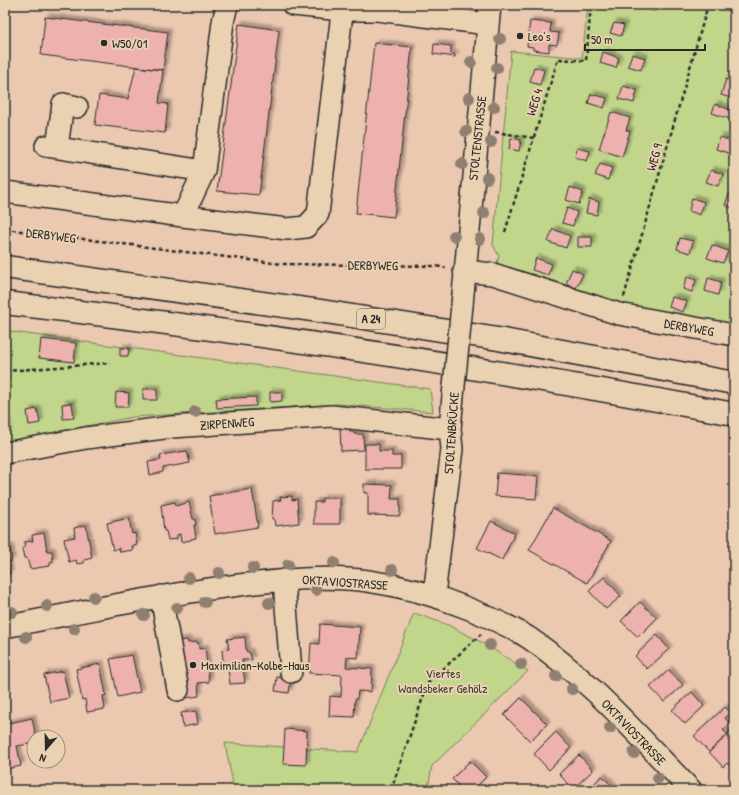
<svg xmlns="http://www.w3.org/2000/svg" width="739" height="795" font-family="'Patrick Hand',sans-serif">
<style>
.green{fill:#c1d58b;stroke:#76805b}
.building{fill:#edb2ad;stroke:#2b2b2b;filter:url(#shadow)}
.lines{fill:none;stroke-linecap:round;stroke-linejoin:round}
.minor-casing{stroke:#2b2b2b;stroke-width:24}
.highway-casing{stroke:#2b2b2b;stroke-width:25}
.path{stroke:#2b2b2b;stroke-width:2.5;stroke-dasharray:4 3;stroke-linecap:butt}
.minor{stroke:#ead1b2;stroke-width:21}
.highway{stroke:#ead1b2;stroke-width:22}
.minor-bridge-casing{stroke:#2b2b2b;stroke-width:24;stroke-linecap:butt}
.minor-bridge{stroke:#ead1b2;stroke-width:21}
.tree{fill:#8e7f6f}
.poi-dot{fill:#2b2b2b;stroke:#ead1b2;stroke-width:1.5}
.labels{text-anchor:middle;stroke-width:4;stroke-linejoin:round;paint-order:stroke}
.shield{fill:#ead1b2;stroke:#645d54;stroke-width:1}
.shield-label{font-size:12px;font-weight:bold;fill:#2b2b2b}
.poi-label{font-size:13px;fill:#2b2b2b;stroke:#ead1b2;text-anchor:start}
.street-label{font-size:13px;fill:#2b2b2b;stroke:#ead1b2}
.park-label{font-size:13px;fill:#424439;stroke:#ead1b2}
</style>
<defs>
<filter id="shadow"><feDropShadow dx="3.5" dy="-3.5" stdDeviation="1" flood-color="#0004"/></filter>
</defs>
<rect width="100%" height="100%" fill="#ebc8b0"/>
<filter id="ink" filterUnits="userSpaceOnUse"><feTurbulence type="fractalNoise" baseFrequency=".025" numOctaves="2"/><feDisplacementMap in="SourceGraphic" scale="8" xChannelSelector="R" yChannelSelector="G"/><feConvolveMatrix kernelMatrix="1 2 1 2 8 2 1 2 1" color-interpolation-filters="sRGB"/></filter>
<g filter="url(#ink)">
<path class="green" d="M588 5H734V331L617 309 496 267 499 256 493 245 511 51 582 58Z
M5 331 430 389 433 412 338 404 133 417 5 442Z
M414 613 448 625 481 642 528 671 432 766 428 788 430 790H234L225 743 358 752Z"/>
<path class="building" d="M643 5H656L655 11 642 8Z
M45 17 168 32 163 70 41 55Z
M530 21 551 23 550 32 559 33 557 45 549 44V52L533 50V47L527 46Z
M614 23 624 25 621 36 610 33Z
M239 24 279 30 259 195 217 191Z
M374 43 412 47 394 217 356 213Z
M434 44 451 46V54H455V57L433 54Z
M603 52 619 58 616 68 600 63Z
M632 54 645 58 641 70 628 66Z
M136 67 163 70 159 103 168 104 165 133 95 125 99 95 128 99Z
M534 67 544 70 540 85 530 82Z
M726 79 734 82V99L721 95Z
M623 86 637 90 634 103 619 99Z
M591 94 607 98 604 108 588 103Z
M715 104 733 111 730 119 712 113Z
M611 112 630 118 626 130 630 131 622 157 599 149Z
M720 137 734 142 731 154 716 149Z
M511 138 521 140 519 151 509 149Z
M577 148 590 151 587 161 575 157Z
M600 164 612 168 608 180 595 175Z
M711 170 723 174 718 186 706 182Z
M570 187 583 192 579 204 566 200Z
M729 194 734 196V209L725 205Z
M692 198 704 202 700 215 689 211Z
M589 199 599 202 597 215 586 213Z
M567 208 577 212 573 226 562 223Z
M553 229 570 236 566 248 548 242Z
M578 237H592V247H578Z
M680 238 693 241 690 253 677 249Z
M712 245 728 251 723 263 707 258Z
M536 258 552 264 548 275 532 270Z
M572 269 583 274 576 288 566 283Z
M687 277 696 280 692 292 683 289Z
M708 278 721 282 718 295 705 291Z
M672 297 687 301 683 312 669 307Z
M41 339 76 343 74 362 39 358Z
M120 348H129L128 356H120Z
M143 389H157V400H143Z
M116 392 129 393 128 407H115Z
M270 392H282V401L270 402Z
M256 397V406L217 408 216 399Z
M72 403 74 418 63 419 62 404Z
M37 409 40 423 29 425 27 411Z
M5 422H7L8 434 5 435Z
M340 427H350V432H354V434H363L364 450 341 451Z
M365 444H379V451H392V456H401V469H365Z
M187 451 190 463 163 468V472L150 475 148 462 161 460 160 455Z
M497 473 538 476 536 499 495 496Z
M364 484 392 485 391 499H400V516L368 515V493H364Z
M252 489 258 527 215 534 209 496Z
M292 496V500L297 499 299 523 275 526 274 519H272L273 501 281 500 280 497Z
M322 498H340V524H314V502H322Z
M175 502 176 506 189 502 193 519H195L196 525H194L196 538 191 539V540L181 542 180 534 177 535V539L168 540 166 531H164L161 505Z
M553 508 611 541 587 583 529 550Z
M129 518 132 534 135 533 137 545 132 546 133 550 120 552 119 548 113 550 107 523Z
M491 521 515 533 502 560 477 548Z
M86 525 92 558 84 560V563L77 564 76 560 69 562 64 539 75 537 74 528Z
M44 533 47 551H52L53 561 50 562V566L30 569 27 558H24L22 548 25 547 24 542 33 541 32 535Z
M10 547 12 561 7 562 10 574 5 575V548Z
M604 577 621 596 606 609 589 591Z
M640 602 657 618 638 637 621 621Z
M320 624 360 627 358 658 347 657 346 667 372 669 371 692 358 691 357 699H355L354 717 329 716 330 696 341 697 342 675 309 673 311 643 319 644Z
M657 635 669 649 647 669 635 656Z
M245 637 246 651 250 653 252 660H242L245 683 230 684 228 669H224L222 650 229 649 227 639Z
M187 640 188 643 198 642 199 649 205 648 209 682 198 683 199 696 186 698 176 641Z
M132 655 140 692 118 697 110 659Z
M100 664 106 695 103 696 105 709 87 712 85 699 82 700 76 669Z
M669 670 683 685 664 702 650 687Z
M63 671 69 698 50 702 44 675Z
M277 677 291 679 289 693 275 691Z
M692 692 704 706 685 724 672 710Z
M521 698 547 724 530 741 504 715Z
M725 707 731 713 725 718 730 724 723 730 728 735 709 752 694 736Z
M196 711 198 724 183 727 181 713Z
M32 718 36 737H34V743L17 746 21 766 5 769V724Z
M734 725V762L730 766 727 763 723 767 709 752 729 733Z
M285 729 307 731 306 765 283 764Z
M556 732 571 748 549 770 534 754Z
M579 755 593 770 573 789 559 774Z
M470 761 486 777 473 790H463L452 779Z
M602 776 616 790H588Z"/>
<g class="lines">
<defs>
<path id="minor" d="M227 5 223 22 204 171 183 216 287 229 306 227 318 214 343 5
M293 5 342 10H377L488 24
M46 146 204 171
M57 147 63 104 77 107
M5 192 183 216
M464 271 493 274 619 314 734 335
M462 305 490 5
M5 453 86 438 172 427 332 416 450 429
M284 580 291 672
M434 595 452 449 450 429 453 396
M161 596 178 690
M5 627C83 611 160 595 239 585 282 580 325 575 368 581 403 586 435 595 467 608 489 617 510 626 529 638 591 680 639 737 691 790"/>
<path id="highway" d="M5 267 320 311 498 339 734 383
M5 303C249 331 493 369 734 414"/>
</defs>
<use href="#minor" class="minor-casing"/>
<use href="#highway" class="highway-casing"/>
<path class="path" d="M495 132 534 138
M5 229 281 264 435 266 446 268
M505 232 558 59 586 61 591 5
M624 297 708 5
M5 371 110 363
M391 790 428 683 481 634"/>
<use href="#minor" class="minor"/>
<use href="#highway" class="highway"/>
<defs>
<path id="minor-bridge" d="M453 396 462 305"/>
</defs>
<use href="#minor-bridge" class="minor-bridge-casing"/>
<use href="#minor-bridge" class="minor-bridge"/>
</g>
<g class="tree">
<circle cx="500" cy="39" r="6"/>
<circle cx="471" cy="62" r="6"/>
<circle cx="497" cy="68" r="6"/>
<circle cx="469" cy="98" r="6"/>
<circle cx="494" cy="107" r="6"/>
<circle cx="466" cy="131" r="6"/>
<circle cx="491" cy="142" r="6"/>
<circle cx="462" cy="164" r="6"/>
<circle cx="487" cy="178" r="6"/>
<circle cx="484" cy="213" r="6"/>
<circle cx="454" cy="236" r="6"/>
<circle cx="480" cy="239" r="6"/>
<circle cx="195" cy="412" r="6"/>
<circle cx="334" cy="563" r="6"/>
<circle cx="288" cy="565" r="6"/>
<circle cx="253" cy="568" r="6"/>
<circle cx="392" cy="570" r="6"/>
<circle cx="219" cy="573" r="6"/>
<circle cx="189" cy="578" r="6"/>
<circle cx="316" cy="590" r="6"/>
<circle cx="94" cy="597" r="6"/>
<circle cx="205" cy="602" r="6"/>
<circle cx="269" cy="603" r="6"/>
<circle cx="47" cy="606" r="6"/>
<circle cx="177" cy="608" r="6"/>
<circle cx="12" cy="612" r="6"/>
<circle cx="144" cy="615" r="6"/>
<circle cx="74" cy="629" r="6"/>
<circle cx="26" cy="637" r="6"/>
<circle cx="490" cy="645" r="6"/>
<circle cx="521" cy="664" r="6"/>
<circle cx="556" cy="676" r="6"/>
<circle cx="572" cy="689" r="6"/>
<circle cx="610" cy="728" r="6"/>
<circle cx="634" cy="753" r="6"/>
<circle cx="658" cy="778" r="6"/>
</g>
</g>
<g class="poi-dot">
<circle cx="520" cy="36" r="4"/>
<circle cx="104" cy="43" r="4"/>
<circle cx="193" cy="665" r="4"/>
</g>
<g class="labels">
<rect class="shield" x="357" y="309" width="28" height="20" rx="3"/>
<g class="shield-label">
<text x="371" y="323">A 24</text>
</g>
<g class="poi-label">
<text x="528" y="41">Leo‘s</text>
<text x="112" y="48">W50/01</text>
<text x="201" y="670">Maximilian-Kolbe-Haus</text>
</g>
<g class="street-label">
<text transform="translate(534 102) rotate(-73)" y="5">WEG 4</text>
<text transform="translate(477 138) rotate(-84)" y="5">STOLTENSTRASSE</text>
<text transform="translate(654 157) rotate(-74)" y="5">WEG 9</text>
<text transform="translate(51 235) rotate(7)" y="5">DERBYWEG</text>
<text transform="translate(373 265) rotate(1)" y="5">DERBYWEG</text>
<text transform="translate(689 327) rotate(10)" y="5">DERBYWEG</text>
<text transform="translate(227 423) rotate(-4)" y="5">ZIRPENWEG</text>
<text transform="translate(451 433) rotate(-86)" y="5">STOLTENBRÜCKE</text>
<text transform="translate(345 582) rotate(4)" y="5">OKTAVIOSTRASSE</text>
<text transform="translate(634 732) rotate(46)" y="5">OKTAVIOSTRASSE</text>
</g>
<g class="park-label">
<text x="443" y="678">Viertes<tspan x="443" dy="15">Wandsbeker Gehölz</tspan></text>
</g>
</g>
<rect width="739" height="795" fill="none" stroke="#ead1b2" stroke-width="20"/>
<rect x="10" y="10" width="719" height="775" fill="none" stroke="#2b2b2b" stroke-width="1.5" filter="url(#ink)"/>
<g transform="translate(46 749) rotate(200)"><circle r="19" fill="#ead1b2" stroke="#9e8f7c"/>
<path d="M0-3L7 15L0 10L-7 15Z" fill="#2b2b2b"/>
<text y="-6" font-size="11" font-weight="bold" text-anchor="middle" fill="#2b2b2b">N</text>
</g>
<path d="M585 44v6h120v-6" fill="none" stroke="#2b2b2b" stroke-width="2"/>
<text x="591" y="44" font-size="12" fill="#2b2b2b" stroke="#ead1b2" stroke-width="3" paint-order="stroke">50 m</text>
</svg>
